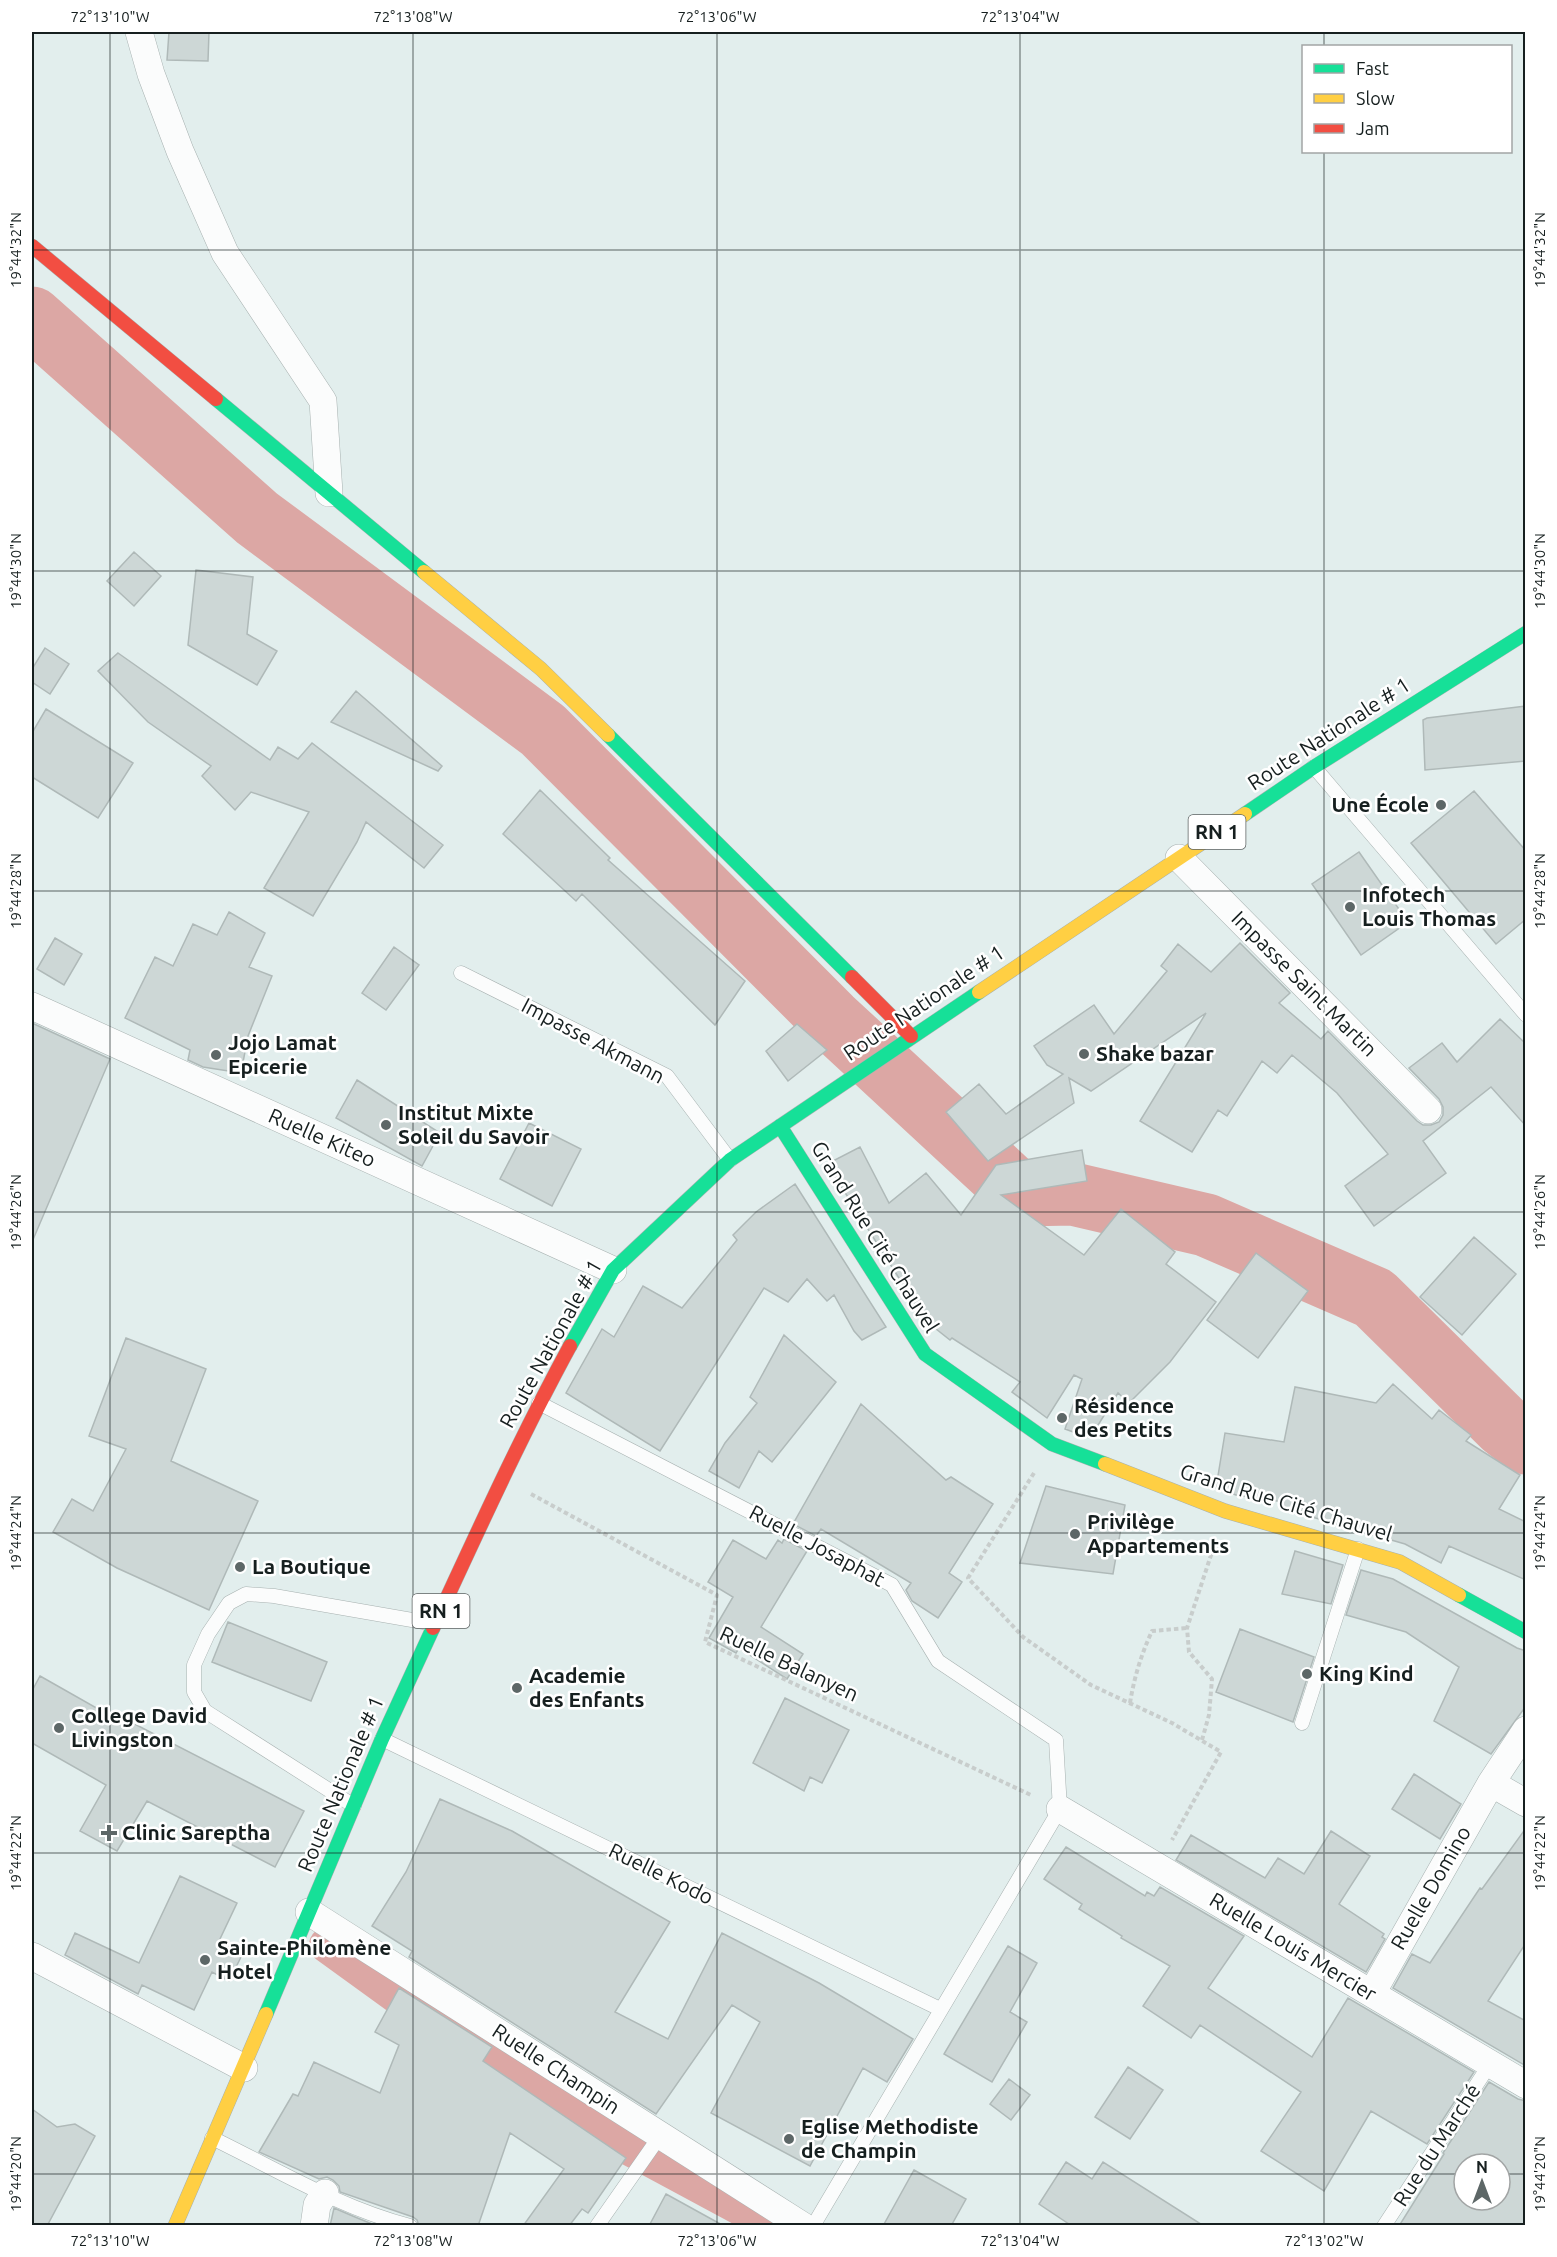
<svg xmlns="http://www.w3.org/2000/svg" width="1557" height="2257" font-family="Ubuntu,sans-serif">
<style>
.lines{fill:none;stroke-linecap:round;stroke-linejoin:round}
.canal{stroke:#dca7a4;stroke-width:36}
.river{stroke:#dca7a4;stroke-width:63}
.building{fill:#cdd7d6;stroke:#afb9b8;stroke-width:1.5;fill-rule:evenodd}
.lane-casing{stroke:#a7b1b0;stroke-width:15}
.street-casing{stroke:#a7b1b0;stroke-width:28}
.fast-casing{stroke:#a7b1b0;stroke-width:15}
.slow-casing{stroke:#a7b1b0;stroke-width:15}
.jam-casing{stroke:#a7b1b0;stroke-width:15}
.path{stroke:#c8cdcc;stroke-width:4;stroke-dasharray:4.5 3;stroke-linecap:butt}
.lane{stroke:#fbfcfc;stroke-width:14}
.street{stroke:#fbfcfc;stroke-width:27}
.fast{stroke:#16e098;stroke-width:14}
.slow{stroke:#ffcf43;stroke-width:14}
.jam{stroke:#f24e42;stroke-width:14}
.ticks{fill:none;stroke:#161f1f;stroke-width:1.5;stroke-opacity:0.45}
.poi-dot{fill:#5d6767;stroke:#fff;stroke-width:2}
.labels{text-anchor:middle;stroke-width:5;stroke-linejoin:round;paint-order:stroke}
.shield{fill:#fff;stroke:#5c6262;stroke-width:1.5}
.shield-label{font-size:20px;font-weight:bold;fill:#161f1f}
.street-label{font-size:21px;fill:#161f1f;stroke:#fff}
.poi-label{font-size:21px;font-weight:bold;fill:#161f1f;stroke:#fff;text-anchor:start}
.neatline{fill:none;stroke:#161f1f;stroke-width:2}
.ticks-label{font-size:15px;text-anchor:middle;fill:#161f1f}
</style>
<rect width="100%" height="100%" fill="#e2eeed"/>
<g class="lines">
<path class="canal" d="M327 1945 425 2016 578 2120 775 2226"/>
<path class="river" d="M32 318 257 518 543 730 831 1019 1021 1195 1073 1194 1206 1225 1374 1298 1504 1426 1526 1443"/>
</g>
<path class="building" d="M169 32H209L208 61 167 60Z
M134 552 161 576 134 606 107 581Z
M196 570 253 577 247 634 277 651 257 685 188 645Z
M45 648 69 664 50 694 32 682V669Z
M118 653 270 760 278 747 298 759 312 743 443 845 424 868 366 822 357 842 313 916 264 888 309 812 251 792 235 810 202 776 211 766 148 722 98 671Z
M356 691 442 766 438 771 331 722Z
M1526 706V761L1425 770 1423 720 1427 718Z
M46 709 133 763 98 818 32 777V733Z
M540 790 610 858 608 860 745 981 715 1025 582 894 576 901 503 834Z
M1474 791 1526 851V919L1496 944 1411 843Z
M1359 852 1408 922 1361 955 1312 884Z
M229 912 265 933 249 967 272 976 248 1036 241 1073 203 1067 188 1060 190 1050 125 1018 155 957 173 966 193 924 217 935Z
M55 938 82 954 64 985 37 969Z
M1240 943 1290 993 1279 1003 1321 1039 1328 1031 1417 1121 1423 1125H1431L1439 1122 1443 1115V1107L1439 1099 1409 1068 1442 1043 1457 1062 1500 1019 1526 1044V1126L1491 1087 1423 1141 1446 1173 1374 1226 1345 1186 1388 1154 1337 1093 1292 1055 1277 1073 1262 1061 1227 1116 1218 1110 1192 1152 1140 1121 1206 1013 1091 1091 1069 1078 1074 1103 988 1161 946 1112 979 1084 1006 1114 1063 1074 1047 1065 1034 1046 1094 1005 1114 1034 1167 971 1161 966 1178 944 1211 972Z
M394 947 419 965 386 1010 362 993Z
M32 1023 110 1059 32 1242Z
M797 1024 827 1050 788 1081 766 1051Z
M357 1080 440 1133 422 1166 336 1118Z
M529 1123 581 1149 552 1206 500 1179Z
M860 1147 889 1203 926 1173 961 1215 996 1165 1082 1150 1087 1181 1001 1195 1084 1255 1121 1209 1175 1252 1166 1264 1216 1302 1170 1362 1129 1403 1118 1393 1090 1438 1065 1429 1082 1379 1074 1375 1047 1418 1012 1392 1020 1382 952 1338 950 1340 926 1321 827 1164Z
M795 1184 886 1327 862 1340 854 1331 834 1295 827 1301 807 1279 788 1302 764 1288 660 1451 566 1393 602 1329 614 1337 643 1286 682 1308 737 1240 733 1235 756 1212Z
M1474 1237 1516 1274 1462 1335 1420 1297Z
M1256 1253 1308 1291 1258 1358 1207 1320Z
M784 1335 836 1382 772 1462 759 1451 739 1488 709 1471 725 1443 757 1403 750 1397Z
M126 1338 206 1369 171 1461 258 1501 209 1610 117 1568 53 1532 72 1499 93 1511 126 1449 89 1436Z
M1393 1384 1432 1419 1439 1410 1471 1435 1466 1441 1520 1475 1499 1509 1526 1522V1580L1449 1546 1441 1563 1405 1544 1281 1508 1284 1502 1236 1495 1216 1488 1225 1433 1284 1442 1295 1387 1376 1403Z
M861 1404 946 1480 951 1477 993 1504 949 1573 962 1582 938 1618 912 1601 906 1590 911 1583 821 1529 816 1536 793 1524Z
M1046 1486 1125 1505 1113 1574 1020 1563Z
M784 1539 807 1551 761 1627 803 1654 787 1679 739 1648 736 1653 709 1638 733 1597 708 1582 733 1540 766 1559 778 1540 782 1543Z
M1295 1551 1343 1565 1331 1604 1282 1594Z
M1361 1570 1393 1579 1517 1648 1526 1651V1706L1491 1754 1434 1721 1459 1667 1406 1632 1346 1615Z
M228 1622 327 1662 311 1701 212 1662Z
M1240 1629 1314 1657 1293 1722 1216 1692Z
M40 1676 121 1722 123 1718 304 1811 275 1867 147 1801 117 1851 80 1831 106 1785 32 1743V1691Z
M785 1698 849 1730 822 1783 810 1777 804 1791 753 1763Z
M1414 1774 1461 1804 1440 1839 1392 1809Z
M440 1799 512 1831 670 1922 615 2012 668 2039 722 1933 819 1983 913 2039 887 2082 863 2068 810 2166 711 2113 760 2022 732 2005 656 2114 409 1957 412 1951 372 1926 406 1872Z
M1526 1828V1943L1488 2001 1526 2021V2066L1393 1988 1412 1954 1430 1963 1480 1888 1482 1889Z
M1331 1831 1370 1856 1339 1904 1384 1934 1382 1937 1385 1939 1366 1972 1176 1860 1191 1835 1265 1878 1278 1858 1304 1874Z
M1066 1847 1145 1896 1147 1892 1154 1896 1160 1887 1244 1936 1208 1988 1312 2057 1348 1998 1474 2072 1427 2144 1371 2111 1324 2191 1261 2151 1301 2092 1200 2025 1191 2038 1143 2006 1170 1966 1121 1938 1122 1936 1079 1909 1082 1904 1044 1879Z
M180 1876 237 1903 220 1939 244 1951 229 1981 212 1972 194 2010 142 1985 138 1994 65 1955 75 1933 139 1963Z
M1008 1946 1037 1963 1010 2012 1027 2022 992 2082 944 2054Z
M399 1988 492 2047 483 2061 626 2158 588 2213 582 2209 569 2226H523L564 2169 510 2133 478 2226H419L417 2220 413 2217 340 2192 339 2186 333 2180 327 2177 319 2179 259 2152 293 2094 298 2096 314 2062 380 2093 399 2045 375 2032Z
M1128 2067 1163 2090 1130 2139 1095 2117Z
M1009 2079 1030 2095 1011 2120 990 2104Z
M1489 2082 1518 2099 1526 2101V2226H1399L1444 2154 1443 2153ZM1464 2164H1500V2200H1464Z
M32 2109 57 2127 75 2124 95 2136 47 2226H32Z
M1066 2162 1092 2179 1103 2162 1204 2226H1072L1039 2204Z
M914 2170 966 2199 951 2226H883Z
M666 2194 724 2226H649Z
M334 2208 355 2217 377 2226H330Z"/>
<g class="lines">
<defs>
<path id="lane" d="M1314 767 1526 1015
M461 973 667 1076 730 1160
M539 1403 892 1585 938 1661 1056 1740 1060 1809 813 2226
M1302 1723 1358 1549
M382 1739 940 2009
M354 1806 205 1711 194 1692V1665L208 1634 229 1603 246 1594 274 1596 435 1624
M212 2138C276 2169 340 2208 410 2226
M597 2226 660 2136
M1384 2226 1490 2064"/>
<path id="street" d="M139 32 151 74 180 151 225 253 323 401 329 493
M1179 858 1428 1110
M32 1006 613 1270
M1491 1783 1526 1803
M1060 1809 1526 2085
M309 1912 803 2226
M32 1956 244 2068
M1372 1993 1491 1783 1526 1730
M314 2226 317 2205 325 2193"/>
<path id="fast" d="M216 399 424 572
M608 735 852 977
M1245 814 1314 767 1526 633
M780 1126 925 1354 1052 1444 1105 1464
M570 1346 613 1270 730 1160 979 992
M1459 1595 1526 1632
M266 2014 382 1739 433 1628"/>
<path id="slow" d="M424 572 541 669 608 735
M979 992 1245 814
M1105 1464 1225 1511 1400 1562 1459 1595
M175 2226 266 2014"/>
<path id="jam" d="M32 246 216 399
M852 977 911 1036
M433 1628C477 1533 520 1438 570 1346"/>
</defs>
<use href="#lane" class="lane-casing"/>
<use href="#street" class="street-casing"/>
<use href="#fast" class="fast-casing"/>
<use href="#slow" class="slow-casing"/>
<use href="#jam" class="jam-casing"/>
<path class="path" d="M1034 1473 968 1578 1023 1637 1091 1685 1172 1723 1221 1752 1172 1840
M531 1494 717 1595 705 1642 1033 1796
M1130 1703C1134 1678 1141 1655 1152 1631L1187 1628
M1202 1740 1209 1715 1212 1679 1189 1652 1187 1628 1215 1543"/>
<use href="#lane" class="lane"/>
<use href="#street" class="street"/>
<use href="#fast" class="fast"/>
<use href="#slow" class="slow"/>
<use href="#jam" class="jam"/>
</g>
<path class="ticks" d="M110 32V2226M413 32V2226M717 32V2226M1020 32V2226M1324 32V46M1324 152V2226M32 250H1526M32 571H1526M32 891H1526M32 1212H1526M32 1533H1526M32 1853H1526M32 2174H1464M1500 2174H1526"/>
<g class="poi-dot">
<circle cx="1441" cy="805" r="6"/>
<circle cx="1350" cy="907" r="6"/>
<circle cx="1084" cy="1054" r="6"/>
<circle cx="216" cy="1055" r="6"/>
<circle cx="386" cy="1125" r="6"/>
<circle cx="1062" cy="1418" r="6"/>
<circle cx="1075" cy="1534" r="6"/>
<circle cx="240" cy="1567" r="6"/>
<circle cx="1307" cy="1674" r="6"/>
<circle cx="517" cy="1688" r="6"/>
<circle cx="59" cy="1728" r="6"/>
<path d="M106 1824h6v6h6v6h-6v6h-6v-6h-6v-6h6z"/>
<circle cx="205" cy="1960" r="6"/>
<circle cx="789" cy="2139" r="6"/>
</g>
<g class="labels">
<g class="shield">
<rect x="1188.5" y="815" width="57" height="34" rx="4.5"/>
<rect x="412.5" y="1594" width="57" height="34" rx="4.5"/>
</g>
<g class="shield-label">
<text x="1217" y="839">RN 1</text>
<text x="441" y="1618">RN 1</text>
</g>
<g class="street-label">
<text transform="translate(1329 734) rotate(-33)" y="7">Route Nationale # 1</text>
<text transform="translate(1304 984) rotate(45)" y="7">Impasse Saint Martin</text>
<text transform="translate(924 1003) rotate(-34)" y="7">Route Nationale # 1</text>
<text transform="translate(593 1041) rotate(28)" y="7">Impasse Akmann</text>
<text transform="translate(322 1138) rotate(24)" y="7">Ruelle Kiteo</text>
<text transform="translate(875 1237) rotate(58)" y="7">Grand Rue Cité Chauvel</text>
<text transform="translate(551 1344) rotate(-61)" y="7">Route Nationale # 1</text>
<text transform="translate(1286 1503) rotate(17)" y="7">Grand Rue Cité Chauvel</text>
<text transform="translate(817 1546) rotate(28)" y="7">Ruelle Josaphat</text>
<text transform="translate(789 1664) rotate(25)" y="7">Ruelle Balanyen</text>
<text transform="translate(341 1784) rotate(-67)" y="7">Route Nationale # 1</text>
<text transform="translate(661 1874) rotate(26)" y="7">Ruelle Kodo</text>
<text transform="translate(1431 1888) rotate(-60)" y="7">Ruelle Domino</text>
<text transform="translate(1293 1947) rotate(31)" y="7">Ruelle Louis Mercier</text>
<text transform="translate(556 2069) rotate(33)" y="7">Ruelle Champin</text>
<text transform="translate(1437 2145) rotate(-57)" y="7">Rue du Marché</text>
</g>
<g class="poi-label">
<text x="1429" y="812" text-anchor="end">Une École</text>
<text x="1362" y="902">Infotech<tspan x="1362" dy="24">Louis Thomas</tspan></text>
<text x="228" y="1050">Jojo Lamat<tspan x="228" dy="24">Epicerie</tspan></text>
<text x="1096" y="1061">Shake bazar</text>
<text x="398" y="1120">Institut Mixte<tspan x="398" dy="24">Soleil du Savoir</tspan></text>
<text x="1074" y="1413">Résidence<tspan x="1074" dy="24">des Petits</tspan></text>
<text x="1087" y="1529">Privilège<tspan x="1087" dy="24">Appartements</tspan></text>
<text x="252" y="1574">La Boutique</text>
<text x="1319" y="1681">King Kind</text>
<text x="529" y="1683">Academie<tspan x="529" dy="24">des Enfants</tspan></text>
<text x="71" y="1723">College David<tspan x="71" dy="24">Livingston</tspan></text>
<text x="122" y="1840">Clinic Sareptha</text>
<text x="217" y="1955">Sainte-Philomène<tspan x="217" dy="24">Hotel</tspan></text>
<text x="801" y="2134">Eglise Methodiste<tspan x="801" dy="24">de Champin</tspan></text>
</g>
</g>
<rect width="1557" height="2257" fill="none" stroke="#ffffff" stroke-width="66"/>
<rect x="1302" y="45" width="210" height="108" fill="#ffffff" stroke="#a2a5a5" stroke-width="1.5"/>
<rect x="1314" y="64" width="30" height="9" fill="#16e098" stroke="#a2a5a5" stroke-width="1.5"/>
<text x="1356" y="75" font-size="18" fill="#161f1f">Fast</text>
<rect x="1314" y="94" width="30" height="9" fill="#ffcf43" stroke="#a2a5a5" stroke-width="1.5"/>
<text x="1356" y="105" font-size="18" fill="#161f1f">Slow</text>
<rect x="1314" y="124" width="30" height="9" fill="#f24e42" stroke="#a2a5a5" stroke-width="1.5"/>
<text x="1356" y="135" font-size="18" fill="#161f1f">Jam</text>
<g transform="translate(1482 2182)"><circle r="28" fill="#ffffff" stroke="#a2a5a5" stroke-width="1.5"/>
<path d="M0-4.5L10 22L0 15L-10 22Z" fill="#5d6767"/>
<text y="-9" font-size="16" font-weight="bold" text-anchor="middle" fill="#161f1f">N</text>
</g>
<rect x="33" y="33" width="1491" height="2191" class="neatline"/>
<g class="ticks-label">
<text x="110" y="22">72°13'10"W</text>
<text x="413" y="22">72°13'08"W</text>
<text x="717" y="22">72°13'06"W</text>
<text x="1020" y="22">72°13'04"W</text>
<text transform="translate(16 250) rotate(-90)" y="5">19°44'32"N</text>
<text transform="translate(1540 250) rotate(-90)" y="5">19°44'32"N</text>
<text transform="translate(16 571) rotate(-90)" y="5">19°44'30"N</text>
<text transform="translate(1540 571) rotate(-90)" y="5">19°44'30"N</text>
<text transform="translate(16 891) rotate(-90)" y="5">19°44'28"N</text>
<text transform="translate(1540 891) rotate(-90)" y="5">19°44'28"N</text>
<text transform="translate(16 1212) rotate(-90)" y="5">19°44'26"N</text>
<text transform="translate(1540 1212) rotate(-90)" y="5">19°44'26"N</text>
<text transform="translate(16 1533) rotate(-90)" y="5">19°44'24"N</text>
<text transform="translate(1540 1533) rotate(-90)" y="5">19°44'24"N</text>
<text transform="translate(16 1853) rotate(-90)" y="5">19°44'22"N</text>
<text transform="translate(1540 1853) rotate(-90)" y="5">19°44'22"N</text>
<text transform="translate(16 2174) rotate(-90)" y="5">19°44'20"N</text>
<text transform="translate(1540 2174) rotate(-90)" y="5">19°44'20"N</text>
<text x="110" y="2246">72°13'10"W</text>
<text x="413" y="2246">72°13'08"W</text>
<text x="717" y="2246">72°13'06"W</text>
<text x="1020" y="2246">72°13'04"W</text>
<text x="1324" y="2246">72°13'02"W</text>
</g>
</svg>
